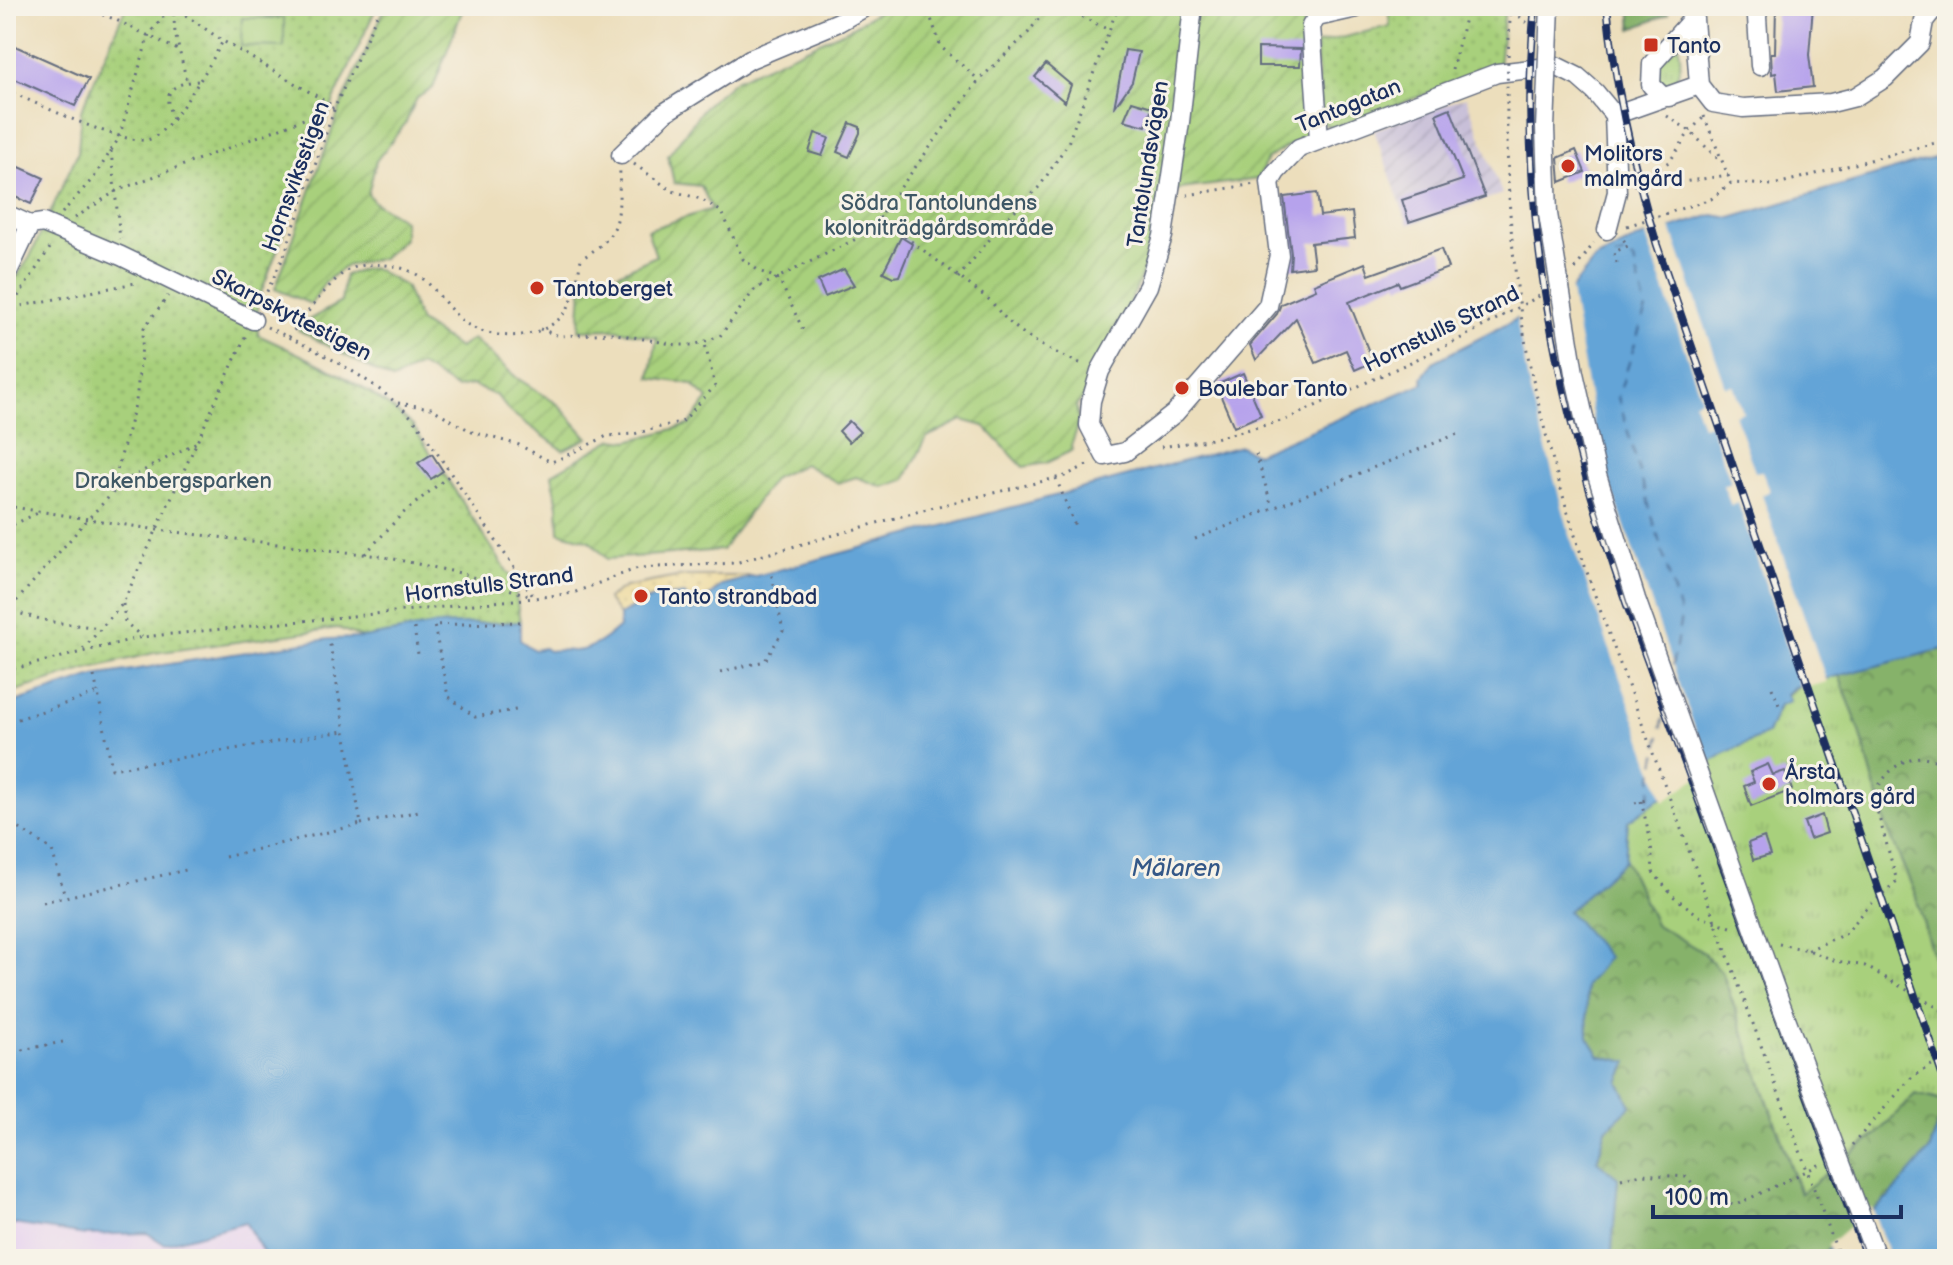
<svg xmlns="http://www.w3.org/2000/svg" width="1953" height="1265" font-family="'Balsamiq Sans',sans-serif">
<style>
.built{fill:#e6d2f0}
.industrial{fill:url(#industrial-furrows)}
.grass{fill:url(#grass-tufts);stroke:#62806c;stroke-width:2}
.forest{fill:url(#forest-crowns);stroke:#507064;stroke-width:2}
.sand{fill:url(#sand-dots);stroke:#84847e;stroke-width:2}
.park{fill:url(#park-dots);stroke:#62806c;stroke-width:2}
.garden{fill:url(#garden-furrows);stroke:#62806c;stroke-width:2}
.pitch{fill:#a8d07b;stroke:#62806c;stroke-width:2}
.water{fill:#63a4d7;stroke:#3f6a9a;stroke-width:2}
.pier{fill:#ecdebc}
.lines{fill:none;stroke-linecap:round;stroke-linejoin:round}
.ferry{stroke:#345888;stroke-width:2;stroke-dasharray:10 8;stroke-linecap:butt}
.building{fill:#b6a2ec}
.minor-casing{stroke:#646c7f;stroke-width:21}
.path{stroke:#646c7f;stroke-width:3;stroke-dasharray:2 6;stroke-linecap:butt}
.minor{stroke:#fff;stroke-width:18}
.rail-casing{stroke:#1b2f5e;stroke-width:8}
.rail{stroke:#f7f3e8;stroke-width:5;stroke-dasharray:15;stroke-linecap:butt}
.minor-bridge-casing{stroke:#646c7f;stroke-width:21;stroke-linecap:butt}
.path-bridge{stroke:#646c7f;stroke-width:3;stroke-dasharray:2 6;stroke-linecap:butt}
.minor-bridge{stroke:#fff;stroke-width:18}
.poi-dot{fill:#c8321e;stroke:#f7f3e8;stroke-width:3}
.labels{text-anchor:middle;stroke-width:6;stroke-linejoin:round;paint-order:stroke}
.poi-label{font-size:22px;fill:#1b2f5e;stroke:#f7f3e8;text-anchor:start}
.street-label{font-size:22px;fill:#1b2f5e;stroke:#f7f3e8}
.park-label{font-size:22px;fill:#3e5765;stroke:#f7f3e8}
.water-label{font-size:24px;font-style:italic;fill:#345888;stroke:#f7f3e8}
</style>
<defs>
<pattern id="industrial-furrows" width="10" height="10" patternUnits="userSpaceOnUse" patternTransform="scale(2)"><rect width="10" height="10" fill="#c8bfd8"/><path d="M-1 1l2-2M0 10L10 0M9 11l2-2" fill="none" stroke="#aba4bc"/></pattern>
<pattern id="grass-tufts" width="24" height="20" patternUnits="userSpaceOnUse" patternTransform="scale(2)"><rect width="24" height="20" fill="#a8d07b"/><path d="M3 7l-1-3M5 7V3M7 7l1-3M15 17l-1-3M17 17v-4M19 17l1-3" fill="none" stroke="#90b36d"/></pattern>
<pattern id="forest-crowns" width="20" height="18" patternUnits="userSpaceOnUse" patternTransform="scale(2)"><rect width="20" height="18" fill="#86b26b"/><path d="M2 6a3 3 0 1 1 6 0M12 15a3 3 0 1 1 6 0" fill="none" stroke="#6d915b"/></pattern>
<pattern id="sand-dots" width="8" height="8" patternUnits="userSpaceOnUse" patternTransform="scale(2)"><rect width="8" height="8" fill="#eeda9e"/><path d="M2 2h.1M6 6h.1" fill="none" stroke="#ccbb8a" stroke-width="1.8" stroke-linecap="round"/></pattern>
<pattern id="park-dots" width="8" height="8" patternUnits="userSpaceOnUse" patternTransform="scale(2)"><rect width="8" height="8" fill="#a8d07b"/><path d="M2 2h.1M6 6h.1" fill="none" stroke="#90b36d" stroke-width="1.8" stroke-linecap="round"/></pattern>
<pattern id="garden-furrows" width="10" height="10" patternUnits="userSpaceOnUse" patternTransform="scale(2)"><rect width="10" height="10" fill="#a8d07b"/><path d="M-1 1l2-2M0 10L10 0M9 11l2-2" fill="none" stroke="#90b36d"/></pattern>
</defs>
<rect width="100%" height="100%" fill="#f7f3e8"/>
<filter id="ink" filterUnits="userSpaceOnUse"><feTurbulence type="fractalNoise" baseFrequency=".0125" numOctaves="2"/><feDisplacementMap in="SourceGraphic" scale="16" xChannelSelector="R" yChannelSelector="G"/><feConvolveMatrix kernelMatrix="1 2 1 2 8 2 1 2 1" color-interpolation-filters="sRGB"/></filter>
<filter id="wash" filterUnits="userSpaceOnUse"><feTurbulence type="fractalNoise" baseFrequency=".006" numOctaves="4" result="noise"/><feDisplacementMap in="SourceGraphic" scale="32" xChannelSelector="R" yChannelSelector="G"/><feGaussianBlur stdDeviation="1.8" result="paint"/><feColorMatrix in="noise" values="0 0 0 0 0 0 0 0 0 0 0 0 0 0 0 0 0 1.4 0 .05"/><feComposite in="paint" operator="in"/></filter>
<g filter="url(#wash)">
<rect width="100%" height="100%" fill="#ecdebc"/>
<path class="built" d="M246 1222 267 1259H6V1223L86 1235 148 1233 164 1244Z"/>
<path class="industrial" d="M1466 97 1502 194 1408 225 1374 130Z"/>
<path class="grass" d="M1678 44C1682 57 1681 72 1673 83L1661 84 1658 81V63Z
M1839 675 1860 731 1885 823 1915 893 1947 1006V1101L1915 1094 1877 1134 1801 1194 1722 972 1704 953 1655 924 1625 860 1628 821 1723 754 1767 734C1788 684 1788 689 1839 675Z"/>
<path class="forest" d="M1630 6H1667L1668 14 1632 29Z
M1947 648V1006L1915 893 1885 823 1860 731 1839 675Z
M1625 860 1655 924 1704 953 1722 972 1800 1194 1877 1134 1915 1094 1945 1102 1929 1151 1889 1197 1818 1259H1611L1618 1178 1597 1162 1606 1129 1631 1106 1619 1082 1627 1062 1600 1056 1588 1037 1586 986 1567 912Z"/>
<path class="sand" d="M682 576H758L722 585 692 612 652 598 619 615 607 599 625 587Z"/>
<path class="park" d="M126 6H377L334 100 258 301V335C313 360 368 385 413 426L514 582 520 622 434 625 363 638 338 628 154 653 87 669 6 694V293L30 257 78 152 81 111Z
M1388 6H1505L1499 67 1332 129 1321 121 1316 44 1390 26Z"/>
<path class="garden" d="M386 6H464L433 88 417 98 405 124 376 161 368 194 374 202 404 220V239L383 258 346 266 325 282 311 304 275 289 340 108Z
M887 6H1309L1303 16 1309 133 1267 159 1258 179 1180 189 1165 194 1154 241 1137 287 1084 397 1076 406 1079 423 1071 446 1073 450 1046 463 1023 467 984 426 962 420 927 437 905 480 883 487 856 477 838 483 804 464 774 478 722 550 607 559 590 541 559 532 558 506 552 474 613 439 628 441 689 425 708 399 692 384 650 378 657 338 613 329 579 330 582 290 656 256 647 230 712 209 701 186 674 183 668 156 705 106 735 80 849 29Z
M372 267 405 286 420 322 459 348 473 339 517 378 559 405 588 438 563 450 509 411 497 396 472 385 456 388 420 366 392 380 298 330 303 323 341 302 345 275Z"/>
<path class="pitch" d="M242 18H284V47L241 46Z"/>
<path class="water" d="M1947 154V648L1794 687 1786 694 1790 701 1779 705 1767 734 1723 754 1628 821 1625 860 1568 911 1608 957 1586 986 1588 1037 1600 1056 1628 1062 1619 1082 1631 1106 1606 1129 1597 1161 1618 1178 1611 1259H267L245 1222 164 1244 147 1233 86 1235 6 1223V705L94 676 329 639 363 638 434 625 520 622V640L534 650 544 648 548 651C558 649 565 651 574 651 590 651 607 638 619 627V615L652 598 685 594 692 612 722 585 1240 446 1256 454 1424 383 1422 378 1433 362 1569 292 1595 259 1637 239 1713 215 1731 218Z
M1947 1101V1259H1818L1889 1197 1929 1151Z"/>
<path class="pier" d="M1670 225 1726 387 1733 385 1743 412 1735 415 1755 472 1762 471 1770 491 1762 495 1827 682 1801 689 1738 503 1731 506 1723 485 1731 482 1710 424 1702 426 1694 402 1701 398 1645 233Z
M1570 285 1598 449 1709 769 1664 801 1574 549 1530 392 1517 323V315Z
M1872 1207 1890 1259H1833L1828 1245Z"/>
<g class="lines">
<path class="ferry" d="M1615 257 1627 254 1634 261 1646 309 1618 397 1681 617 1671 674
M1649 799 1665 708"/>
</g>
<g id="blocks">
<path class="building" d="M1776 6H1813L1809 55 1813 87 1778 91 1776 73 1772 74 1771 53H1775Z
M6 42 89 79 75 106 6 75Z
M1258 48 1301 49 1300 66H1258Z
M1125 50 1139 52 1132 82 1114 108Z
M1046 64 1071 85 1065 102 1035 77Z
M1132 101 1152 107 1146 126 1124 120Z
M1450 108 1485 197 1409 222 1402 200 1463 180 1436 114Z
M850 123 860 127V133L849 157 837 152Z
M815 133 829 138 822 156 809 152Z
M1576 150 1585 172 1560 182 1558 158Z
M6 161 44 178 31 204 6 193Z
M1317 193 1320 216 1352 212 1355 238 1311 243 1314 266 1290 269 1291 254 1284 197Z
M901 237 912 244 899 276 893 277 883 272Z
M1441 249 1448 268 1400 286 1398 282 1349 302 1373 362 1355 370 1346 350 1316 363 1296 318 1256 360 1250 345 1277 314 1281 304 1316 289 1314 284 1365 263 1369 275Z
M844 269 854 285 825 297 818 281Z
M1243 373 1261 415 1234 427 1216 385Z
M849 421 860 432 849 442 839 431Z
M432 454 443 471 431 479 418 463Z
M1768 764 1773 775 1785 771 1792 790 1751 806 1744 786 1754 782 1750 772Z
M1822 815 1827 833 1810 839 1804 822Z
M1764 837 1770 855 1753 860 1748 843Z"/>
</g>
</g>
<g filter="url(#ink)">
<use href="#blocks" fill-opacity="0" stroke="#646c7f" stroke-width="2"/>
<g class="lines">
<defs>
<path id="minor" d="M1193 6 1180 122 1163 236 1148 286 1100 371 1091 401 1089 425 1105 456 1125 452 1175 413 1268 306 1279 255 1270 182 1276 172 1299 148 1497 73 1556 66 1578 77 1595 92 1614 115 1699 85
M1693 6 1699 85 1713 103 1743 108 1831 103 1855 97 1885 78 1920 43 1924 21 1936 6
M1759 6 1757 17 1760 66
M1669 97 1662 96 1651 85 1652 64 1694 17
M1319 139 1311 26 1317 17 1357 8
M621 155 664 113 750 59 839 22 867 6
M6 214 30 225 43 223 121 256 253 320
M1607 230 1617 192 1614 115
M6 276 30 225"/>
</defs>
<use href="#minor" class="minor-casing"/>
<path class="path" d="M80 6 114 19 178 50
M172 6 223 41 335 107
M173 6 175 33 187 82
M924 6 928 10 941 47 979 80
M1060 6 1109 30
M1507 6 1532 27
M1939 32 1947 38
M1452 70 1468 6
M6 90C32 101 128 148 150 139 173 130 210 64 223 41
M1667 116 1690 131 1719 160
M1704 116 1731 183
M173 118C160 92 173 83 198 81
M111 151 120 239
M634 164 672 191 701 199 722 212 743 259 759 271 779 279 804 332
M1633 185 1670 161 1690 131 1704 117
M1634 185 1659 177 1677 183 1728 175
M1187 195 1255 184
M62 213 95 176 119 138 149 34 173 6
M879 217 991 301C1012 332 1050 352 1085 365
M75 218 116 191 335 107
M1627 226 1711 199 1731 183 1773 185 1947 140
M1616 263 1614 252 1628 246 1623 239
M1575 269 1594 243
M958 278 1008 217 1040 186 1068 143 1118 6
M260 306 284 256 335 107 381 6
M6 307 17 298 52 245
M6 309 135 283
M267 327C322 353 375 378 417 423L533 596
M540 329 559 336 611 333 677 345H694L720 336 755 289 856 239 879 217 979 80 1028 33 1048 6
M289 337C301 321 333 276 350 269 369 261 398 264 416 274 435 285 446 308 464 322 489 341 538 341 561 317 575 303 577 278 581 259 626 231 617 220 620 170
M398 403 431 408 472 432 519 445 551 462 557 460 607 436 634 434 683 421 715 386 705 344
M1161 447 1207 440 1285 420 1454 342 1545 293
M1256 454 1272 507
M1056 478 1075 526
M111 493 136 401 144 328 168 296
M6 506 158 530 380 556 460 573 530 596
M6 528 42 511
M1195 539 1460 433
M365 554 401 515 451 474
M123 604 125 622 142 637
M6 610 52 622 100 628
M6 613 88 519 124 481 197 442
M520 622 434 625 448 696 475 717 521 709
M414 628 418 654
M83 649 123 603 246 335
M6 671 142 637 534 598 573 593 638 568 735 563 934 507 1065 476 1091 463
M720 672 765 661 783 631 771 572
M94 676 98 693
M1772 688 1779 705
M6 716 9 722 98 693 112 769 344 731
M1641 801 1651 842 1653 872 1673 896 1701 917 1734 928
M1635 803 1649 799
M6 820 52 850 65 897
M361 824 419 811
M225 857 361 824 329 639
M43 902 186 870
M1779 944 1808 950 1836 961 1865 966 1947 1013
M1808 950 1845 934 1870 905 1897 881 1873 796C1883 776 1899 758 1922 757 1930 757 1939 763 1947 765
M6 1053 68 1041
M1852 1145 1913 1076 1947 1056
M6 1146H11
M1621 1179 1641 1174 1686 1177 1704 1197 1736 1205 1823 1163"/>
<use href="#minor" class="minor"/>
<defs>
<path id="rail" d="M1535 6C1515 213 1559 414 1628 608L1867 1259
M1607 6C1615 88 1633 166 1657 245L1947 1089"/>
</defs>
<use href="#rail" class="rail-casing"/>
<use href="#rail" class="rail"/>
<defs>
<path id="minor-bridge" d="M1550 6 1545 128 1548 214 1574 373 1597 475 1636 599 1780 1002 1877 1259"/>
</defs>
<use href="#minor-bridge" class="minor-bridge-casing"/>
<path class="path-bridge" d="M1511 6C1502 126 1507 262 1533 380 1551 461 1575 540 1603 618L1840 1259"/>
<use href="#minor-bridge" class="minor-bridge"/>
</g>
</g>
<g class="poi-dot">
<rect x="1643" y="37" width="16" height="16" rx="4"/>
<circle cx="1568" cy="166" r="8"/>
<circle cx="537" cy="288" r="8"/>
<circle cx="1182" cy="388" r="8"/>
<circle cx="641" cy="596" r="8"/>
<circle cx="1769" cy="784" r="8"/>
</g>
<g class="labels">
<g class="poi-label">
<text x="1667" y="53">Tanto</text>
<text x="1584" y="161">Molitors<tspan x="1584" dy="25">malmgård</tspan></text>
<text x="553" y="296">Tantoberget</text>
<text x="1198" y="396">Boulebar Tanto</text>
<text x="657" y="604">Tanto strandbad</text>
<text x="1785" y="779">Årsta<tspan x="1785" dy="25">holmars gård</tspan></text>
</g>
<g class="street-label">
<text transform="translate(1348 105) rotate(-22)" y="8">Tantogatan</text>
<text transform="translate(1147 164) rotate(-81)" y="8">Tantolundsvägen</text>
<text transform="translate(295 176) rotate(-70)" y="8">Hornsviksstigen</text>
<text transform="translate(292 314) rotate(27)" y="8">Skarpskyttestigen</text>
<text transform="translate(1441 328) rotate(-26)" y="8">Hornstulls Strand</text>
<text transform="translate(489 584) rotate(-7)" y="8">Hornstulls Strand</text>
</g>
<g class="park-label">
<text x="939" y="210">Södra Tantolundens<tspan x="939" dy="25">koloniträdgårdsområde</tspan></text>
<text x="173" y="488">Drakenbergsparken</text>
</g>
<g class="water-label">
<text x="1176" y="876">Mälaren</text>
</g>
</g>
<rect width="1953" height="1265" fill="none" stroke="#f7f3e8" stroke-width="32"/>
<path d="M1653 1205v12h248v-12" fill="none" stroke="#1b2f5e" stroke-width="4"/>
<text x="1665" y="1205" font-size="24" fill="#1b2f5e" stroke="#f7f3e8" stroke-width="6" paint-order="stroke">100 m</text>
</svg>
